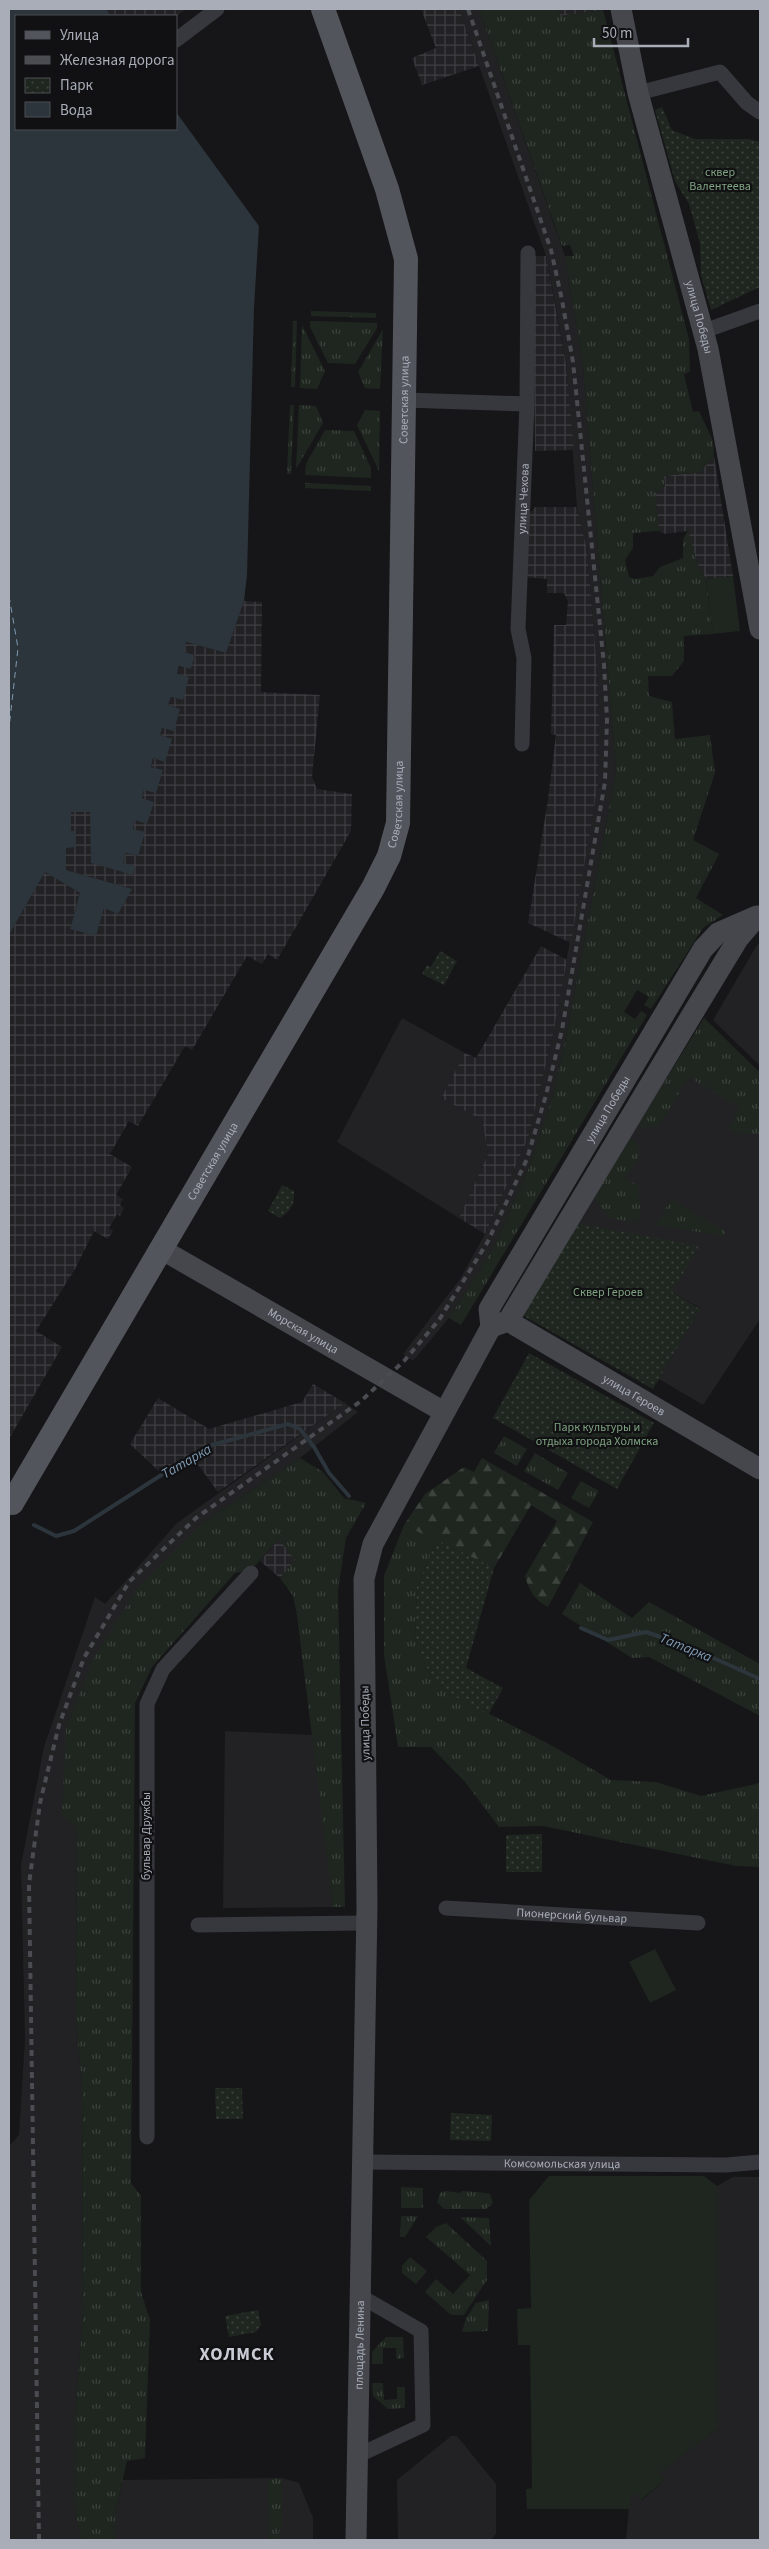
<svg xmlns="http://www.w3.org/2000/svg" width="769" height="2549" font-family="'Source Sans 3',sans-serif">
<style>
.built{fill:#222225}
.industrial{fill:url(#industrial-grid)}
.grass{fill:url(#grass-tufts)}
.forest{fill:url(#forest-firs)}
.park{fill:url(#park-dots)}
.garden{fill:#1e261f}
.water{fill:#2c353c}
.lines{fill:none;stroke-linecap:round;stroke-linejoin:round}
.stream{stroke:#2c353c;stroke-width:4}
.ferry{stroke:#7f9bb3;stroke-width:1;stroke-dasharray:6 5;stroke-linecap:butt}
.street{stroke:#37383d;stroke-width:15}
.secondary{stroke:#45474d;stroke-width:21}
.primary{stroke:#53555c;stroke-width:24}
.rail{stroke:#4a4c52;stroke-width:4;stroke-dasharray:6 5;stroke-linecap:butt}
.labels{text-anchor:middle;stroke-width:4.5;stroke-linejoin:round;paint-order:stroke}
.park-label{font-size:12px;fill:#7fa381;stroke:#111113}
.street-label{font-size:12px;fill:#a8adb8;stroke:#111113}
.water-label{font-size:14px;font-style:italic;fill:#7f9bb3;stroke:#111113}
.district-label{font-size:18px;font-weight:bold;letter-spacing:1px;fill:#c9ccd4;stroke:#111113}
</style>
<defs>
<pattern id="industrial-grid" width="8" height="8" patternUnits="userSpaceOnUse" patternTransform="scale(1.25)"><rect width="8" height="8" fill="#222225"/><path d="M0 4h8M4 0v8" fill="none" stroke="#3f3f43"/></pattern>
<pattern id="grass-tufts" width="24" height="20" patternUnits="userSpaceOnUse" patternTransform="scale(1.25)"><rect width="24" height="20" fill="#1e261f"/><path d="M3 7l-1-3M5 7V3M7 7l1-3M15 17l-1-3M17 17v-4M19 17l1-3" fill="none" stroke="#3c433d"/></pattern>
<pattern id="forest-firs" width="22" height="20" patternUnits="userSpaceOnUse" patternTransform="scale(1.25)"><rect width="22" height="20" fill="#1e261f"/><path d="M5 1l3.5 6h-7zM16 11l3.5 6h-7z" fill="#3c433d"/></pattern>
<pattern id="park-dots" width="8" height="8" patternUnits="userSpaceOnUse" patternTransform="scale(1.25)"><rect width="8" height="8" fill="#1e261f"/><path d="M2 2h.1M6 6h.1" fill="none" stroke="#3c433d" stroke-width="1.8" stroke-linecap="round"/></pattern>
</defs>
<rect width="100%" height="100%" fill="#161618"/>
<path class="built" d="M459 9H479L565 256 583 367 616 771 567 1033 552 1099 530 1165 494 1247 449 1318 413 1361 403 1354 460 1279 485 1234 528 1138 553 1035 598 784 599 718 597 668 587 550 577 507 566 364 555 302 546 256Z
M760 944V1066L713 1020 757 945Z
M402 1018 465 1053 441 1098 482 1120 488 1154 459 1218 337 1142Z
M704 1018 760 1073V1319L703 1405 659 1379 700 1308 672 1292 576 1223Z
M345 1403 358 1412 300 1458 201 1524 77 1827 76 2020 82 2086 83 2312 75 2416V2510L81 2540H9V2146L19 2135 25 2038 21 1865 44 1747 95 1597 105 1604 177 1523Z
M225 1731 313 1735 333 1907 223 1908Z
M733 2177H760V2540H626L630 2497 635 2492 642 2500 665 2480 659 2473 717 2429V2186Z
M451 2436H457L496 2484V2534L491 2540H398L397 2480Z
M282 2478 299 2483 313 2518V2540H115V2514L123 2480Z"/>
<path class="industrial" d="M106 9H186L176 16H111Z
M421 9H459L479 66 422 85 412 58 436 48Z
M558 9H602L603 10 560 16Z
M533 256H546L566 364 574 450 535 451Z
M714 456 733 576 706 579 697 563 688 531 664 534 659 531 655 493 665 486 664 476 700 472Z
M535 507H577L587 550 597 668 599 718 598 784 571 943 528 923 548 799 556 735 551 734 554 625H566L568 601 564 593H547V579L524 577 527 518Z
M244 601 262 602 261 692 320 695 312 777 317 789 352 794 351 831 277 960 268 954 262 964 247 956 192 1050 185 1046 138 1126 129 1121 110 1154 132 1167 116 1195 123 1199 120 1205 124 1208 120 1216 117 1214 109 1228 113 1231 108 1239 94 1231 75 1269 36 1331 62 1347 9 1439V935L45 872 80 893 70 929 104 907 118 914 131 889 66 870V847H76L71 831V812L91 811 123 863 126 853 138 856 133 829 135 820 147 823 153 802 142 798 144 790 163 771 151 767 153 758 165 761 171 739 160 735 162 727 174 730 180 709 168 705 171 697 182 700 177 674 180 666 191 669 195 655 183 652 186 642 226 653Z
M541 946 567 960 553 1035 528 1138 485 1234 459 1218 488 1154 482 1120 441 1098 465 1053 476 1058Z
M313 1384 345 1403 218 1492 193 1458 164 1476 130 1444 158 1398 209 1429 302 1402Z
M280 1538 296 1560 280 1578 260 1561Z"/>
<path class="grass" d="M479 9H558L560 16 603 10 689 339 690 372 684 374 693 412 699 411 713 441 714 456 700 472 664 476 665 486 655 493 659 531 633 533V548L625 560 629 577 635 579 653 576 660 567 683 558V540L688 530 697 563 706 579 713 634 684 636V661L672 676H648L649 696 672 702 675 739 710 735 715 773 693 840 719 854 696 898 723 915 703 928 651 1009 644 1005 649 997 637 990 624 1012 635 1019 641 1011 647 1015 461 1325 449 1318 494 1247 530 1165 552 1099 567 1033 616 771 583 367 565 256H574L570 245 562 246Z
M311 311 376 313V318L311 316Z
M293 321H297L295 387H291Z
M310 321 377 323V328L355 364 328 363 310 327Z
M302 325 325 371 317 389 300 388Z
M383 329 380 389 365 388 358 372Z
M290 405H294L291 474H287Z
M299 405 316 406 323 423 296 469Z
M365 410 380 411 379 471 357 425Z
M325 430 354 431 371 468V478L305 475 306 464Z
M305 483 371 486V491L305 488Z
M704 1018 760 1073V1134L737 1133 728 1128 740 1108 689 1077 659 1126 645 1128 638 1125Z
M630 1138C636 1142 640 1147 640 1154L625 1179 638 1185 641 1216 638 1221 633 1222 609 1218 597 1202 595 1194Z
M671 1199 726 1232 723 1236 656 1225Z
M504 1436 527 1449 517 1466 494 1453Z
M535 1453 568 1473 558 1490 524 1471Z
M300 1458 323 1472 344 1498 366 1503 346 1538 338 1590 345 1907H333L297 1615 293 1596 280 1578 295 1560 279 1539 251 1570 235 1573 152 1667 135 1703 131 2183 141 2196V2292L150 2320 145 2458 127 2461 115 2514V2540H81L75 2510V2416L83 2312 82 2086 76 2020 77 1827 62 1816 66 1729 92 1661 137 1589 201 1524Z
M581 1481 599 1491 589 1508 571 1498Z
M404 1525 437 1540 417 1586 415 1639 430 1675 450 1694 547 1743 611 1780 656 1782 701 1796 760 1783V1867L736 1866 543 1826 499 1827 465 1782 431 1747H398L384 1655V1576Z
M580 1583 632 1618 649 1602 760 1664V1716L649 1657 632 1658 562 1614Z
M401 2187 423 2188V2208H401Z
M445 2191 460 2193 462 2191C466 2191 489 2193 490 2194L493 2203 486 2209H444L437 2202 440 2193Z
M401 2216H418L405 2237H400Z
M460 2217 489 2218 491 2246Z
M446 2223 487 2261V2280L464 2315H451L425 2292 436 2279 453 2294 470 2275 426 2237 436 2227Z
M410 2257 427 2271 416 2284 402 2273V2266Z
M489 2300 488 2331 462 2332 466 2318 476 2303Z
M386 2337H403L404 2358 397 2359 396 2348H383V2364H372V2352Z
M372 2383H383L384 2400 397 2399V2387H405V2408L388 2409 373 2396Z
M282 2478V2528L279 2532V2540H269L268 2479Z"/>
<path class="forest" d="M482 1458 593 1522 548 1607C534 1600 529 1590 525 1576L557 1521 531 1505 494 1568 404 1525 425 1494 464 1467 474 1472Z"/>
<path class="park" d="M662 107 672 130 695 139H749L760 142V287L711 310 701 275 700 243 689 204 675 181 655 110Z
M440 951 457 961 444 985 422 974 427 965 431 967Z
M282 1185 294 1191C295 1204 291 1211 280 1218L268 1211Z
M576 1223 699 1246 672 1292 700 1309 653 1389 522 1315Z
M529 1353 654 1423 617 1489 493 1418Z
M437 1540 494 1568 466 1668 503 1688 488 1715 450 1694 430 1675 415 1639 417 1586Z
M542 1834V1872H506V1835Z
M215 2088H242L243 2119H216Z
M451 2113 492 2115 491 2141 450 2140Z
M258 2310 261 2325 256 2332 229 2337 225 2316Z"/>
<path class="garden" d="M733 576 740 631 713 634 706 579Z
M655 1949 676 1990 650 2003 629 1962Z
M549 2176H704L717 2186V2429L660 2473 665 2480 641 2500 635 2493 630 2497V2509H527L526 2489 532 2488 530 2345H518L517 2309 531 2308 529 2200Z"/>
<path class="water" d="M9 9H106L111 16H16V129H176V112L259 226 254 307 247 575 244 601 226 653 186 642 184 652 195 655 191 669 179 666 177 674 189 677 183 700 171 697 168 705 180 709 174 731 162 728 160 735 172 739 165 762 153 758 151 767 163 770 156 793 144 790 142 798 154 802 147 824 135 820 133 829 145 832 138 856 126 853 123 863 135 866 133 875 91 863 90 812H71V831H76V847L66 848V870L132 889 118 914 104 908 96 936 70 929 80 893 45 872 9 935Z"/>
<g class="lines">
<path class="stream" d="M34 1525 56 1536 74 1531 191 1456 212 1445 288 1424 300 1429 314 1447 329 1473 349 1496
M581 1628 608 1640 646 1632 687 1646 760 1679"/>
<path class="ferry" d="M9 596 18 648 9 728"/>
<g class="street">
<path d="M176 40 217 9"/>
<path d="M638 93 720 72 747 103 760 112"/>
<path d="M704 331 760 311"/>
<path d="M405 400 527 404"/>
<path id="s1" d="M522 744 524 658 518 629 527 404 528 253"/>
<path id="s2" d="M446 1908 698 1923"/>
<path d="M198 1925 367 1923"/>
<path d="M147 2137V1704L163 1669 251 1573"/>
<path id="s3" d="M363 2162 726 2165 760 2162"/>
<path d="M359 2455 423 2425 421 2331 360 2296"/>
</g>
<g class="secondary">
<path id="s4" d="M621 9 638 93 708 349 760 629"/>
<path id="s5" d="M161 1249 444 1412"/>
<path id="s6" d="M508 1321 760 1469"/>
<path d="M491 1327 508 1321 690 1018 738 939 756 918"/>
<path id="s7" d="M356 2540 367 1907 364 1579 373 1544 491 1327 489 1309 703 949 718 933 757 916"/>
</g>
<path class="primary" id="s8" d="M9 1501 12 1503 373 888 389 856 398 823 406 259 387 189 323 9"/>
<path class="rail" d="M39 2540 29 1884 40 1803 59 1725 84 1658 129 1582 196 1518 361 1401 404 1361 439 1320 487 1243 527 1159 546 1095 562 1030 605 782 607 720 604 665 573 362 562 300 551 250 468 9"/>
</g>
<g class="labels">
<g class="park-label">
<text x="720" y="176">сквер<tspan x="720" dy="14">Валентеева</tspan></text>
<text x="608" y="1296">Сквер Героев</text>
<text x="597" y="1431">Парк культуры и<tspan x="597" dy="14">отдыха города Холмска</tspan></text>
</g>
<g class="street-label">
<text dy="4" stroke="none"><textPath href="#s4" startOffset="318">улица Победы</textPath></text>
<text dy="4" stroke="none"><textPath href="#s8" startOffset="1210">Советская улица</textPath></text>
<text dy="4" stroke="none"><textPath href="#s1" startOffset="246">улица Чехова</textPath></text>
<text dy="4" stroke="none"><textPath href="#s8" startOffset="805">Советская улица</textPath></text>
<text dy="4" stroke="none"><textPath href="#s7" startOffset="1495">улица Победы</textPath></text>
<text dy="4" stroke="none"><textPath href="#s8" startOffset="400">Советская улица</textPath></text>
<text dy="4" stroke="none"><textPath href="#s5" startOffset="164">Морская улица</textPath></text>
<text dy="4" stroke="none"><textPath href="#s6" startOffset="146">улица Героев</textPath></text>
<text transform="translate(365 1723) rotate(-91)" y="4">улица Победы</text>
<text transform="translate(146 1836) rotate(-90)" y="4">бульвар Дружбы</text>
<text dy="4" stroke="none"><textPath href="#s2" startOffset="126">Пионерский бульвар</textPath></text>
<text dy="4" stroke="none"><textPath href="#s3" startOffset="199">Комсомольская улица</textPath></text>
<text dy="4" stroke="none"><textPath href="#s7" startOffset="195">площадь Ленина</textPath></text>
</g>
<g class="water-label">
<text transform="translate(186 1461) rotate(-30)" y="5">Татарка</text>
<text transform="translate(686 1647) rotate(22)" y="5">Татарка</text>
</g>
<g class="district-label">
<text x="237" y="2360">ХОЛМСК</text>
</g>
</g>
<rect width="769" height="2549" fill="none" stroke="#a8adb8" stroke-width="20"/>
<rect x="15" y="15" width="162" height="115" fill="#111113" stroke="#4d4f55"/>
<rect x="25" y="31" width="25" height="8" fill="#53555c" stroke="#4d4f55"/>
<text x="60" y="40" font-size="15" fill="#a8adb8">Улица</text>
<rect x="25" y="56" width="25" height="8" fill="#4a4c52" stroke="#4d4f55"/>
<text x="60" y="65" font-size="15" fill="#a8adb8">Железная дорога</text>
<rect x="25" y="78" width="25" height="15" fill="url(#park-dots)" stroke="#4d4f55"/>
<text x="60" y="90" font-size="15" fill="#a8adb8">Парк</text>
<rect x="25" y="102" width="25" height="15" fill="#2c353c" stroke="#4d4f55"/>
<text x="60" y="115" font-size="15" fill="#a8adb8">Вода</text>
<path d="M594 38v8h94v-8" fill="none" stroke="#a8adb8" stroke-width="2.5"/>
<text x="602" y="38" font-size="15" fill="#a8adb8" stroke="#111113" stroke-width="4" paint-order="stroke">50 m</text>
</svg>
